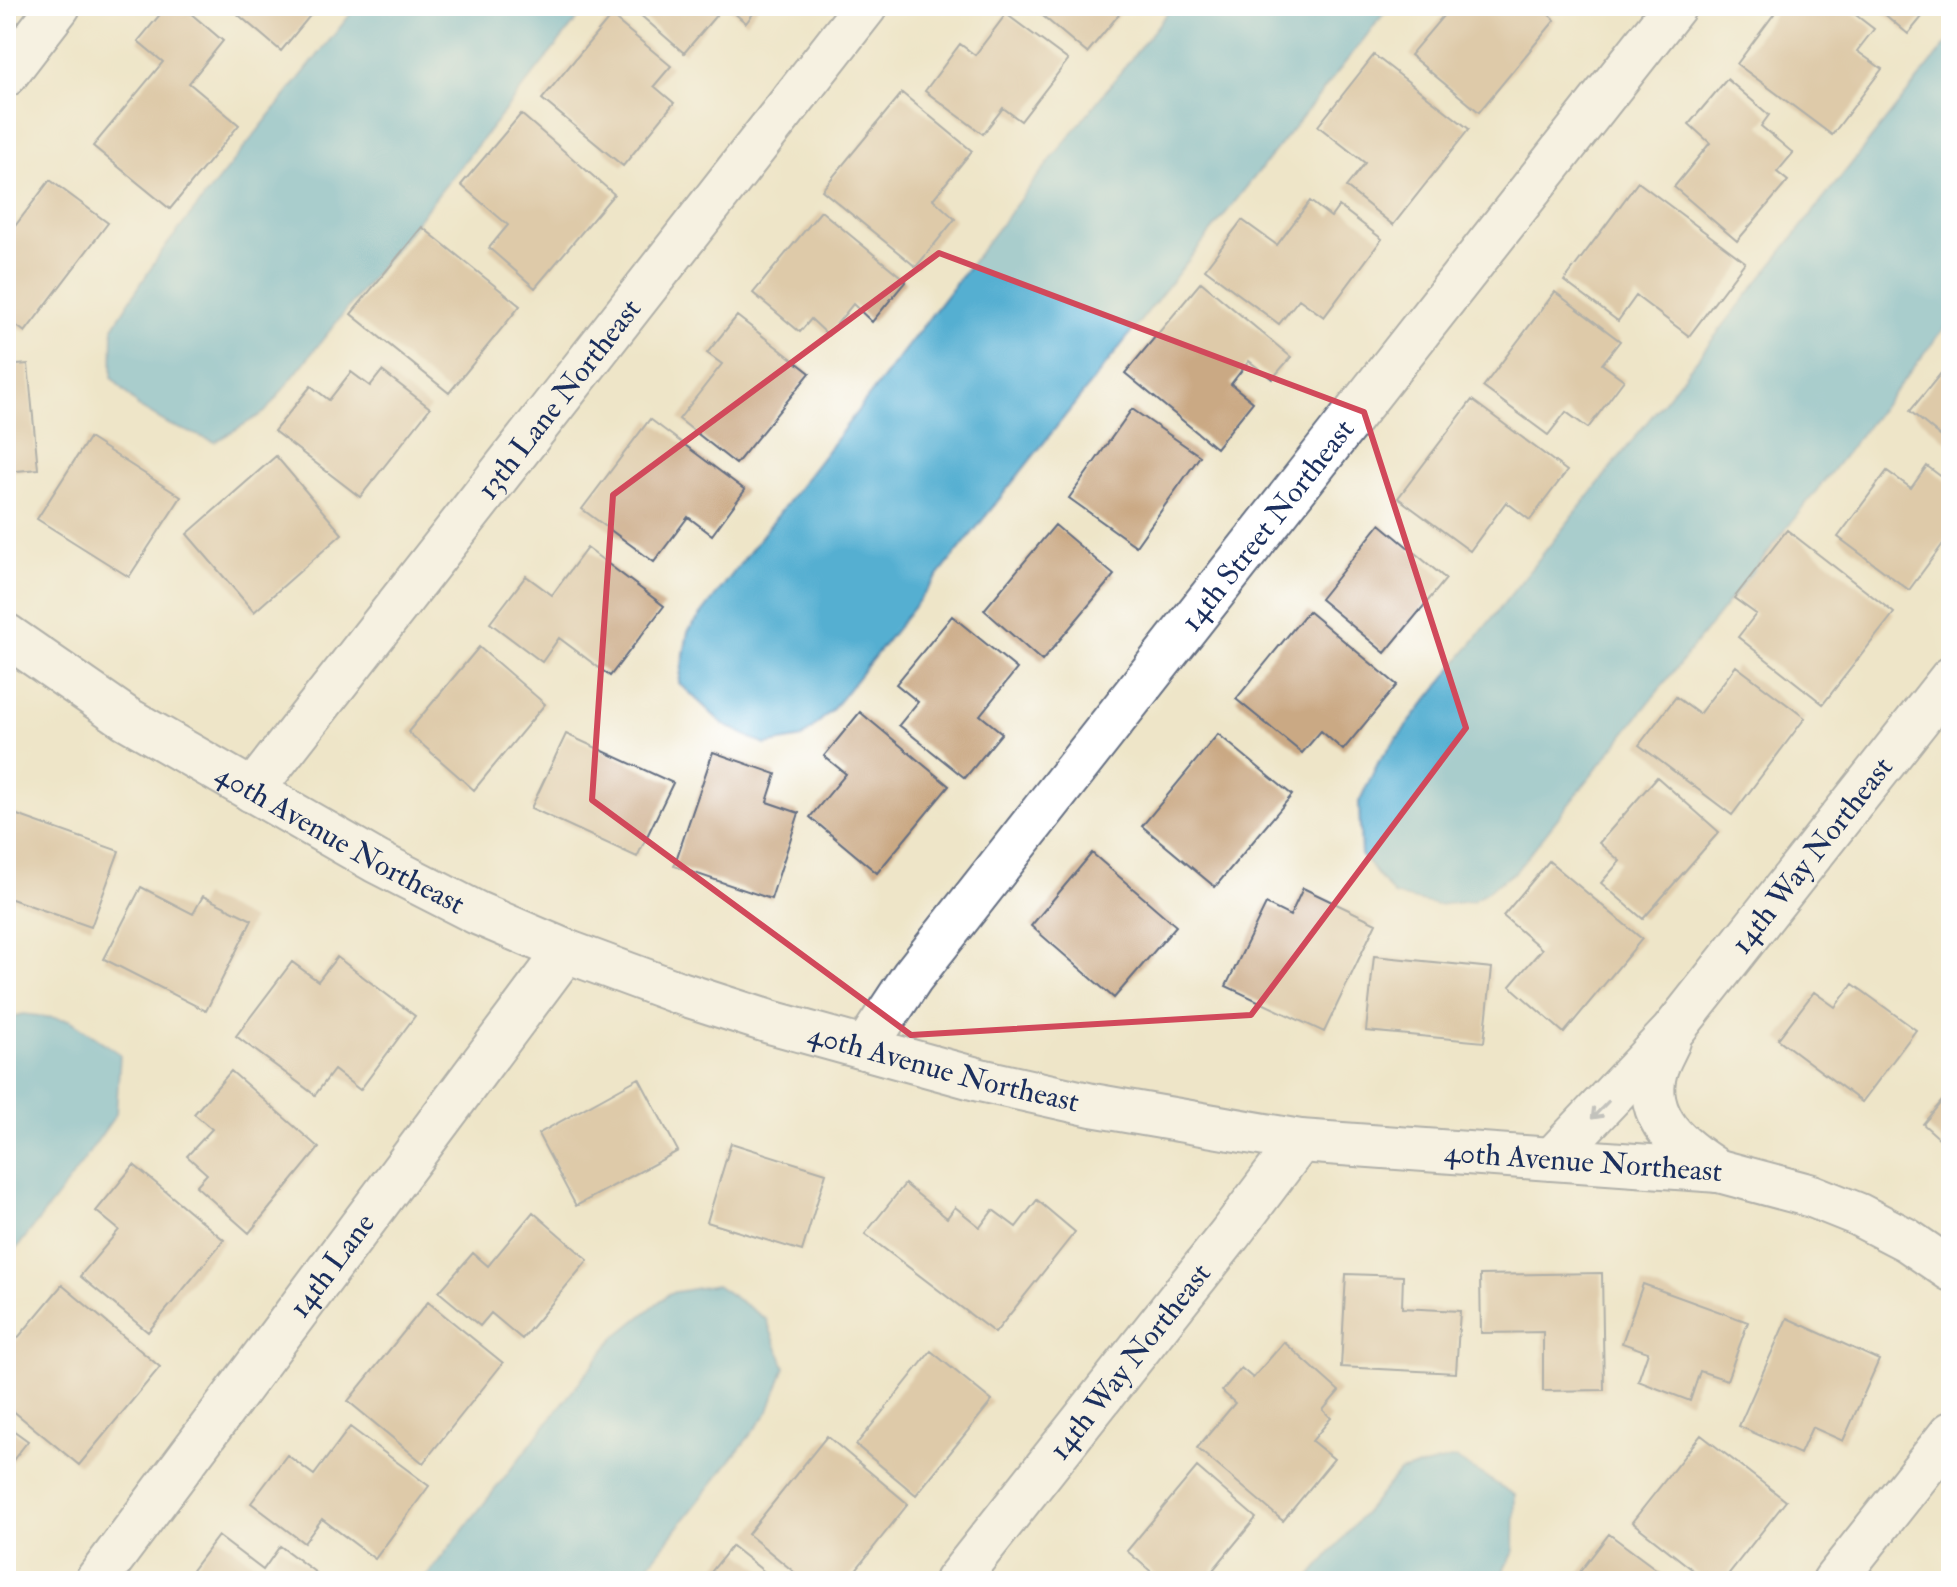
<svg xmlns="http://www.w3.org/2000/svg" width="1957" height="1587" font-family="'IM FELL Double Pica',serif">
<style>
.water{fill:#54afd1;stroke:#386f98;stroke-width:2}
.building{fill:#caa984}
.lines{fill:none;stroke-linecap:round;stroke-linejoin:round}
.minor-casing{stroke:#656f83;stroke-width:46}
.minor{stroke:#fff;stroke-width:42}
.oneway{stroke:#8d97ae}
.marked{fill:none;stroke:#d1495b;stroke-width:6;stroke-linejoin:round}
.labels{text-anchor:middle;stroke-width:7;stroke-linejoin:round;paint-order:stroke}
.street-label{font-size:30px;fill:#1b2f5e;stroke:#fff}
</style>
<rect width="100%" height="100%" fill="#fff"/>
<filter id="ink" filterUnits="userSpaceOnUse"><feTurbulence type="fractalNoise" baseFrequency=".0125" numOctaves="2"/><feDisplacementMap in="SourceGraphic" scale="16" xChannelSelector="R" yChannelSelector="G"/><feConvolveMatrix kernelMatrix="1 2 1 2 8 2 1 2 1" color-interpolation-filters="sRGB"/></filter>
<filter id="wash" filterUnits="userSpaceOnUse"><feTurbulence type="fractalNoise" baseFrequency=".006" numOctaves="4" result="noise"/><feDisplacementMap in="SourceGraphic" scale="32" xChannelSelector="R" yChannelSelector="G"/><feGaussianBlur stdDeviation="1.8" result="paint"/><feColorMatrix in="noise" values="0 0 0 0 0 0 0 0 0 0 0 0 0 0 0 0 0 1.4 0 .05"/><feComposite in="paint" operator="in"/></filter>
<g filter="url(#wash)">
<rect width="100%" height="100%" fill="#eee5c8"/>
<path class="water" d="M357 6H588L265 412 215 442 170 425 139 407 112 378 113 327 162 251Z
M1173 6H1390L832 710 802 738 765 745 723 724 679 683 688 632 1038 176Z
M1951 38V320L1516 871 1473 901 1437 905 1394 895 1361 855 1359 802 1379 761Z
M23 1014 70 1020 120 1054 116 1114 70 1180 6 1262V1019Z
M716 1285 766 1319 785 1367 769 1411 636 1581H423L614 1338 670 1293Z
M1455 1458 1515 1495 1514 1552 1499 1581H1307L1399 1472Z"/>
<g id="blocks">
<path class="building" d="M167 6H182L223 41 189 83 239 125 170 209 93 146 163 62 138 41Z
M228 6H318L281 51Z
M630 6H724L684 53Z
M726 6H759L746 23Z
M1031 6H1126L1087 53Z
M1445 6H1539L1555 20 1479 112 1410 55 1449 9Z
M1780 6H1844L1874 29 1857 51 1882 69 1832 135 1737 64Z
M1875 6H1931L1908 34Z
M1006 14 1068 60 1021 121 1003 108 983 134 925 91 960 44 975 55Z
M611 16 671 66 654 86 674 103 623 166 542 99Z
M1374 55 1469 129 1393 225 1346 187 1365 163 1318 126Z
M1727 79 1769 115 1761 126 1793 153 1777 172 1788 181 1737 241 1674 187 1710 143 1689 124Z
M902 93 972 151 933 199 955 219 916 267 822 190Z
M521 114 614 194 535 288 489 248 508 225 461 185Z
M50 180 108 223 25 332 6 318V238Z
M1638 182 1745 262 1689 336 1636 296 1618 321 1564 281Z
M1310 201 1331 217 1339 206 1382 239 1324 317 1299 299 1279 324 1205 269 1242 220 1277 245Z
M821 211 906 281 872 322 853 304 828 335 811 319 800 332 753 293Z
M422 227 520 306 449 393 351 314Z
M1201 282 1291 357 1272 379 1249 361 1231 384 1253 402 1216 448 1125 373Z
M1555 292 1620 341 1602 364 1624 380 1588 428 1566 412 1548 435 1483 387Z
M737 316 810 373 736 464 679 419 722 364 707 353Z
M28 364 38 469 6 472V366Z
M1946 367 1951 372V445L1910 411Z
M382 371 430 408 360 497 274 431 311 386 329 400 351 372 370 386Z
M1472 400 1567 471 1530 520 1506 502 1470 551 1398 498Z
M1132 409 1200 456 1136 546 1069 498Z
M650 419 745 490 712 535 688 517 654 562 582 509Z
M89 438 181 497 129 577 37 519Z
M276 456 342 534 254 612 187 534Z
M1927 466 1951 484V533L1909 590 1838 537 1887 471 1911 488Z
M1380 524 1446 579 1385 653 1320 599Z
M1055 525 1114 575 1042 661 984 610Z
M1787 530 1894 613 1823 704 1738 637 1756 614 1734 598Z
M587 548 664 606 610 676 559 638 542 662 490 623 526 576 552 595Z
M1308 611 1397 685 1343 750 1321 731 1302 753 1236 699Z
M952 616 1017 669 980 715 1002 733 965 778 899 725 918 702 896 684Z
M479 647 545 704 474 790 408 732Z
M1736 666 1805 718 1732 815 1639 745 1676 697 1699 714Z
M860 712 949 786 877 873 810 817 846 774 824 756Z
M566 734 673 783 637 857 531 808Z
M1218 734 1292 795 1215 887 1142 826Z
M713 752 776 774 767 802 799 813 771 899 674 866Z
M1657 777 1719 832 1643 919 1601 883 1620 861 1599 843Z
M6 811 119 851 91 927 6 897Z
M1092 853 1176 926 1114 998 1031 926Z
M1549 861 1642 939 1564 1033 1510 986 1542 949 1503 916Z
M141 887 193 914 203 896 252 920 206 1011 104 959Z
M1303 888 1376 923 1324 1032 1226 986 1266 904 1290 916Z
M1374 956 1492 968 1484 1042 1366 1031Z
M337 957 415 1016 360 1090 334 1070 315 1095 236 1036 292 962 318 981Z
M1853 984 1916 1030 1862 1102 1778 1039 1814 992 1835 1007Z
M231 1071 319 1148 249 1233 196 1186 207 1174 187 1156 212 1129 194 1114Z
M639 1078 678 1151 576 1206 538 1134Z
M1951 1090V1149L1923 1124Z
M731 1143 826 1173 802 1251 707 1222Z
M134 1165 224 1240 148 1332 80 1276 119 1230 96 1211Z
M905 1184 947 1218 955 1207 980 1227 993 1210 1016 1227 1037 1200 1075 1232 995 1333 865 1234Z
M533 1212 588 1260 522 1339 491 1313 480 1326 439 1292 473 1253 488 1266Z
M1602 1273 1604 1390 1543 1391V1332L1481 1333 1480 1275Z
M1346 1274 1403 1276 1402 1308 1460 1311 1456 1373 1341 1367Z
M1643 1284 1748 1322 1727 1380 1700 1371 1690 1401 1638 1381 1648 1352 1622 1343Z
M62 1285 160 1367 79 1465 6 1405V1352Z
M428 1302 503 1363 423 1463 348 1401Z
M1787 1318 1879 1360 1843 1441 1812 1427 1800 1454 1739 1426Z
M1284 1342 1339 1391 1323 1410 1331 1418 1312 1441 1334 1459 1283 1521 1197 1448 1235 1403 1222 1391 1241 1368 1253 1378Z
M931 1351 992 1401 916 1495 856 1445Z
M6 1425 28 1441 6 1469Z
M350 1427 429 1486 375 1559 322 1519 304 1543 251 1503 287 1455 314 1475Z
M1701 1435 1786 1501 1723 1581H1707L1632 1522Z
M827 1436 908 1504 847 1581H805L748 1534Z
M1197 1467 1256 1518 1204 1581H1162L1127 1551Z
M1609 1534 1672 1581H1573Z
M218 1536 263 1570 280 1546 327 1581H184Z
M732 1546 776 1581H704Z"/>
</g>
</g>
<g filter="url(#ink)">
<use href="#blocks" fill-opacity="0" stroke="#656f83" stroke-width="2"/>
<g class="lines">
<defs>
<g id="minor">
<path d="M6 75 59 6"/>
<path id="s1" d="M6 635 126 718 377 862 477 913 566 951 677 992 770 1022 980 1080 1092 1105 1300 1141 1719 1171 1812 1196 1857 1214 1907 1240 1951 1270"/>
<path id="s2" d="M252 791 866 6"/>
<path d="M1669 1041C1665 1050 1659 1060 1656 1070 1642 1119 1683 1149 1718 1171"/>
<path id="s3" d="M865 1048 912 977 1675 6"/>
<path id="s4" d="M1552 1159 1672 1032 1951 678"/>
<path id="s5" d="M96 1581 566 951"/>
<path id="s6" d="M956 1581 1230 1234 1300 1141"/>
<path d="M1834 1581 1951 1433"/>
</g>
</defs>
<use href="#minor" class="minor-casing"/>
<use href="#minor" class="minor"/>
</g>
<defs><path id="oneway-shaft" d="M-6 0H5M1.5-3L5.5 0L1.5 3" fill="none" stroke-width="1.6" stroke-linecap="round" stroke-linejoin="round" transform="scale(2)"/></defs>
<use class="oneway" href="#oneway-shaft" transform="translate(1600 1110) rotate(134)"/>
</g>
<path d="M0 0H1957V1587H0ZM939 253 1364 412 1466 728 1251 1015 911 1035 592 800 613 495Z" fill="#eee5c8" fill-opacity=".55" fill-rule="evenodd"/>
<path class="marked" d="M939 253 1364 412 1466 728 1251 1015 911 1035 592 800 613 495Z"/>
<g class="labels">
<g class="street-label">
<text dy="10" stroke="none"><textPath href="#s2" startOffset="498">13th Lane Northeast</textPath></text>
<text dy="10" stroke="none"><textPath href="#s3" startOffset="660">14th Street Northeast</textPath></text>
<text dy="10" stroke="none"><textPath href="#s1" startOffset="392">40th Avenue Northeast</textPath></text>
<text dy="10" stroke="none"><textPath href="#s4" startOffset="400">14th Way Northeast</textPath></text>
<text dy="10" stroke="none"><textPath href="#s1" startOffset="1040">40th Avenue Northeast</textPath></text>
<text dy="10" stroke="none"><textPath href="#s1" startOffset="1688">40th Avenue Northeast</textPath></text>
<text dy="10" stroke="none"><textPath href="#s5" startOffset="394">14th Lane</textPath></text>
<text dy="10" stroke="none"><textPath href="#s6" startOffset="280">14th Way Northeast</textPath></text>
</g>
</g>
<rect width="1957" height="1587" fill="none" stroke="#fff" stroke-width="32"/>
</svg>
